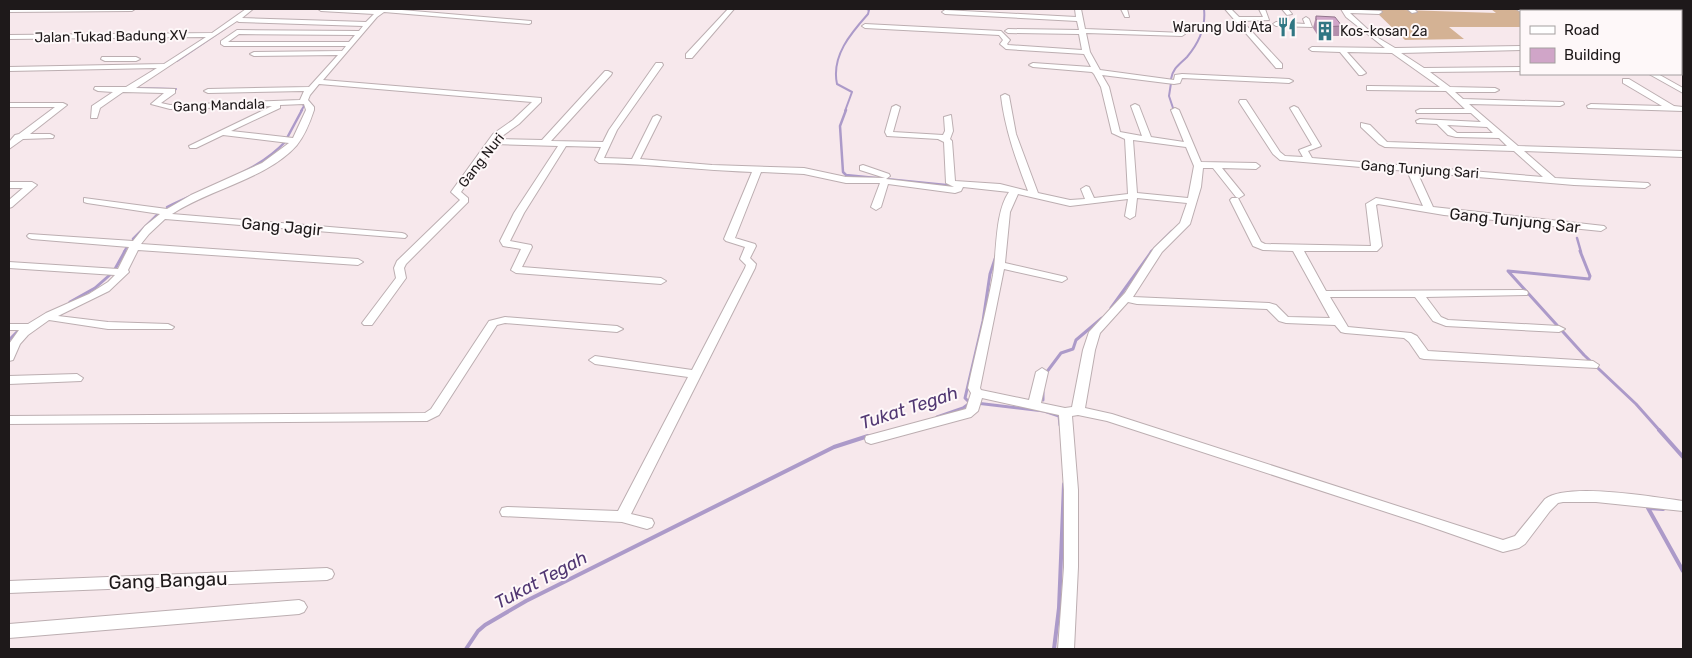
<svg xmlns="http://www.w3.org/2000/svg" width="1692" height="658" font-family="Rubik,sans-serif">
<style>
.green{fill:#d4b294}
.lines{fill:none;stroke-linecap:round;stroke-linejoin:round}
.stream-far3{stroke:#ac9ac9;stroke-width:2}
.stream-far2{stroke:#ac9ac9;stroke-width:2.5}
.stream-far1{stroke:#ac9ac9;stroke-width:3}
.stream{stroke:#ac9ac9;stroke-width:4}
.minor-casing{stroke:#bcaeb1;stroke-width:2}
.minor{fill:#fff;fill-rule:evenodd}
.wall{fill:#b38eac}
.building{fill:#d0a5c8;stroke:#92748c}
.labels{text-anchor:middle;stroke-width:4;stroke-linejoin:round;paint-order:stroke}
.far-poi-label{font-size:14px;fill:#1e191a;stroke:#fef8f9;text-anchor:end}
.far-street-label{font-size:14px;fill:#1e191a;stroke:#fef8f9}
.street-label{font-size:16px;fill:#1e191a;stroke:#fef8f9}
.water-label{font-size:18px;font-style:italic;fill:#523873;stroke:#fef8f9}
.near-street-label{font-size:19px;fill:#1e191a;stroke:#fef8f9}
</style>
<rect width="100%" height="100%" fill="#f7e8ec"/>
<path class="green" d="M1373 9 1496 13 1491 9H1517L1524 11H1521V27H1449L1464 39 1405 40Z"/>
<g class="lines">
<path class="stream-far3" d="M177 61 226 28
M1171 79C1173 68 1179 65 1187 57 1199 43 1206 27 1204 9
M1171 83 1169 96 1174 111
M135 86 138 88 176 89 174 91
M301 111 304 106 302 103
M845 111 852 92 837 84C831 56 851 33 868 14L869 10 867 9"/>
<path class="stream-far2" d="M846 110 840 126 843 172 846 175 956 186
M287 138 302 110
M167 207C206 187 255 174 285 142
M1577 238 1581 252
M133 239 159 213
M124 252 128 245
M1151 252 1172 231"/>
<path class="stream-far1" d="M1580 251 1590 276 1589 279 1508 271 1584 355 1636 404 1660 431
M115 269 125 251
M70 302 95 288 112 273
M1111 308 1152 251
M9 340 20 329
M1046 373 1061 353 1073 349 1076 340 1102 318
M1043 392V400
M970 403 965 398 983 321 990 274 995 259
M976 403 1044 411 1059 416 1060 425
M937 417 963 408 970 403"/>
<path class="stream" d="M1659 430 1683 457
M1663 509 1648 508 1683 571
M466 649 478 631 485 625 526 601 834 447 868 436
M1054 649 1059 608 1064 484"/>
<defs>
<path id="minor" d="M9 9H135L132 11 9 12Z
M246 9H253L242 18 366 22 374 14 321 11 318 9H390L531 21V23L529 24 384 12 377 17 323 80 541 98V102L519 124 498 139 542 140 605 71H608L612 73 611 75 551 141 603 142 609 130 656 63H662L663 65 617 130 604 158 632 159 653 117 657 115 661 117 640 159 712 165 804 168 846 177 885 178 860 170V166L863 165 889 174 890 176 886 179 954 187 946 183 944 142 938 139 887 136 885 132 892 107 896 105 900 107 893 132 943 135 945 131 944 117 951 115 953 131 950 139 952 141 955 181 1000 184 1028 191C1016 160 1005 129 1001 96L1005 94 1009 96 1016 134 1038 193 1070 200 1085 199 1081 189 1086 186 1089 187 1094 198 1128 194 1125 139 1112 133 1101 87 1094 74 1092 72 1033 67 1029 65 1033 63 1091 67 1084 54 1006 49 1000 44 1003 40 999 35 865 28 862 26 865 24 1001 31 1010 40 1007 44 1008 45 1082 50 1079 34 1008 33 1005 31 1008 29 1079 30 1077 21 945 14 942 12 945 10 1076 17 1075 9H1081L1085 29 1184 33 1185 34 1182 36 1086 33 1090 52 1100 70 1174 80 1175 75 1182 74 1289 79 1293 81 1289 83 1182 78 1180 83 1174 84 1102 75 1109 87 1120 132 1142 136 1131 106 1135 104 1139 106 1151 137 1184 142 1171 110 1175 108 1179 110 1201 162 1256 163 1260 166 1256 169 1222 168 1244 195 1239 198 1236 197 1213 168H1203L1201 187 1190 224 1162 252 1133 297 1269 303 1276 305 1288 317 1330 318 1293 251 1263 250 1253 246 1230 200 1232 198H1238L1261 242 1265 244 1371 246 1366 204 1376 198 1423 206 1407 171 1280 160 1273 154 1239 102 1240 100H1246L1280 152 1285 156 1303 157 1299 150 1312 145 1290 108 1294 106 1298 108 1321 146 1308 151 1312 158 1543 177 1514 151 1385 147 1379 144 1361 127V123L1370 125 1387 142 1507 146 1499 138 1456 137 1448 135 1437 124 1417 123 1416 121 1420 119 1481 122 1471 113H1417L1416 111 1420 109H1465L1446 91 1367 90V86H1370L1440 87 1392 53 1347 52 1366 73 1362 75H1359L1340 52 1312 51 1309 49 1312 47 1385 48 1346 17 1341 9 1381 11 1382 12 1379 14 1350 13 1375 36 1395 48 1521 46V50L1401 53 1424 68 1521 67V71L1430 72 1450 87 1495 88 1499 90 1495 92H1455L1463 99 1563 102 1564 104 1560 106 1469 104 1518 146 1683 151V157L1524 151 1555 178 1648 183 1650 185 1645 188 1574 185 1417 172 1433 207 1604 226 1606 228 1601 231 1444 215 1378 204 1376 205 1382 246 1377 251H1304L1326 291 1523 290 1527 291 1528 293 1527 295 1426 297 1441 317 1448 320 1559 326 1565 329 1559 332 1446 326 1433 321 1415 297H1330L1348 327 1411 333 1417 336 1428 351 1593 361 1599 365 1597 368 1424 359 1420 358 1409 342 1404 338 1345 333 1341 332 1335 325 1286 323 1279 321 1267 309 1137 304 1128 302 1100 333 1095 350 1085 408 1112 414 1503 540 1515 536 1545 499C1568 482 1653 497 1683 501V511L1596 502H1563L1558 503 1550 511 1525 544 1519 548 1503 552 1420 523 1107 421 1078 415 1072 416 1078 490V567L1074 649H1058L1064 567V490L1059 415 982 398 978 411 971 417 871 444 866 442 865 439 866 436 966 409 971 393 968 388C976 350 986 313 993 275 997 250 995 212 1009 192L963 187 961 191 955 193 888 184 881 207 876 210 871 207 880 183H846L804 174 761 172 735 238 755 244 756 246 750 258 756 264 755 268 631 514 652 519 654 523 652 527 647 529 622 522 502 516 500 512 502 508 507 507 618 511 688 377 595 364 589 360 595 356 692 370 745 268 746 265 740 259 745 247 726 241 724 239 752 172C701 170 650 164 599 163L595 160 601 147 566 146 524 213 510 241 531 245 532 247 522 267 661 278 666 281 661 284 516 273 511 270 521 249 503 246 500 241 514 213 558 146 495 144 461 192 468 198V202L406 264 404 268 406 278 372 325H364L362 323 396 278 394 268 397 261 460 200 451 192 493 134 513 120 532 102 319 84 310 95 308 100 314 107V110C310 122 305 135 297 145 267 179 210 189 172 214L402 233 405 234 407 236 405 238 165 219 149 234 141 244 358 259 363 262 358 265 138 250 128 270 129 272 109 291 58 316 108 322 168 324 174 327 172 329H108L49 320 28 335 20 344 13 360 9 361V344L19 330H9V324H28L46 313 89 294 108 282 115 275 9 268V262L118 269 129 247 32 239 29 238 27 236 29 234 133 241 145 226 160 214 87 203 84 202V198L167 209 191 195 262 163 289 143 223 135 196 148H190L189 146 272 106 170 109 151 104 164 93 123 92 100 108 97 118H91L92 106 113 92 98 91 94 89 95 87H126L157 68 9 71V67L164 64 206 37 9 39V35L212 33ZM237 21 239 22 363 26 359 31 237 30 221 41V44L224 46H346L342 51 254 52 250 54 254 56 338 55 309 87 208 89 204 91 208 93 304 91 300 100 170 105 161 103 175 93V89L136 88ZM239 34 355 35 349 42H228ZM304 104 306 110 293 138 231 131 280 108V105ZM1447 125 1487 127 1493 133H1457ZM1133 140 1186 147 1194 166 1188 198 1137 193ZM1018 194 1070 206 1128 199 1125 216 1130 219 1135 216 1137 198 1187 203 1180 223 1154 248 1125 293 1089 332 1083 350 1072 407 1065 408 1041 403 1048 372 1042 368 1036 372 1029 400 981 390 980 388 1004 269 1062 282 1067 279 1066 277 1005 263 1010 212Z
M728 9H734L692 58H686V54Z
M1121 9H1127L1129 17H1125Z
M1225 9H1231L1239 17H1263L1259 9H1265L1269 20 1242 21 1282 64V68H1276Z
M1282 9H1288L1292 14 1287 15Z
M1407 9H1414L1417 12 1412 13Z
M1516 9H1525L1529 11 1521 12Z
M1306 17 1309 19 1312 27 1276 26 1273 24 1276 22 1305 24 1303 19Z
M1681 29H1683V33H1681Z
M102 57H136L140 59 136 61H105L101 59Z
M1649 74H1658L1683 88V93Z
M1623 79H1629L1674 106 1683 107V111L1588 108 1587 106 1591 104 1662 106 1623 83Z
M9 103H63L67 105 30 134H50L54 136 53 138 23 139 9 149V142L15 135 19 134 55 107H9Z
M9 182H32L37 185 12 207 9 208V200L23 188H9Z
M505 317 617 326 623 329 617 332 505 323 497 325 439 415 427 421 9 424V416L425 413 431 409 489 321Z
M77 374 83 378 81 381 9 384V376Z
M327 568 332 570 334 574 332 578 327 580 9 593V581Z
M299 600 304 602 307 607 304 612 299 614 9 638V624Z"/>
</defs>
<use href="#minor" class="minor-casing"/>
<use href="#minor" class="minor"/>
</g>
<path class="wall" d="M1526 9H1549L1555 11H1525Z
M1316 16 1342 26 1339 36H1318L1313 28Z"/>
<path class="building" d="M1528 9H1549L1555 11H1532Z
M1316 16 1335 17 1342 26 1321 27 1316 19Z"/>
<defs>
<symbol id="restaurant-bare" viewBox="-9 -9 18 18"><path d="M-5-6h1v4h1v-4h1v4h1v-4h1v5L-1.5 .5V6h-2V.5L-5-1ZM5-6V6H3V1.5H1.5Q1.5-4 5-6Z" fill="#307683" stroke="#fef8f9" stroke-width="2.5" paint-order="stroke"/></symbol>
<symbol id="building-bare" viewBox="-9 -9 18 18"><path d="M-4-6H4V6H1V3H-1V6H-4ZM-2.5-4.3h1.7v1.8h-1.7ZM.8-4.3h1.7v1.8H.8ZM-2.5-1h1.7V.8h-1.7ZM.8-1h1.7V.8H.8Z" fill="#307683" stroke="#fef8f9" stroke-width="2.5" paint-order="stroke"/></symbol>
</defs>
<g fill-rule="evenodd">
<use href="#restaurant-bare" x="1273" y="13" width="28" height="28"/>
<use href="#building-bare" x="1311" y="17" width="28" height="28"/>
</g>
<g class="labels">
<g class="far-poi-label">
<text x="1272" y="32">Warung Udi Ata</text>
<text x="1340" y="36" text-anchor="start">Kos-kosan 2a</text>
</g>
<g class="far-street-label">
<text transform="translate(111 36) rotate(-1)" y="5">Jalan Tukad Badung XV</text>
<text transform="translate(219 105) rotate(-2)" y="5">Gang Mandala</text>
<text transform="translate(481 160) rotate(-52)" y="5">Gang Nuri</text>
<text transform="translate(1420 169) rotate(4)" y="5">Gang Tunjung Sari</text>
</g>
<g class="street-label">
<text transform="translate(1515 220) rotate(6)" y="6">Gang Tunjung Sar</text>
<text transform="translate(282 226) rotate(5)" y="6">Gang Jagir</text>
</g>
<g class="water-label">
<text transform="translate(909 408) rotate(-18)" y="6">Tukat Tegah</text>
<text transform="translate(541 580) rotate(-28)" y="6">Tukat Tegah</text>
</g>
<g class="near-street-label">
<text transform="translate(168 580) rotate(-2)" y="7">Gang Bangau</text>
</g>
</g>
<rect width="1692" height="658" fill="none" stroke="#1e191a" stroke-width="20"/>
<rect x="1520" y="10" width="162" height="65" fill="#fef8f9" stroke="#a49fa0"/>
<rect x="1530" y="26" width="25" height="8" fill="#ffffff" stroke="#a49fa0"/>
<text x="1564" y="35" font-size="15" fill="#1e191a">Road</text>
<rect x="1530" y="48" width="25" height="15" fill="#d0a5c8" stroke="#a49fa0"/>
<text x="1564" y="60" font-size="15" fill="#1e191a">Building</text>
</svg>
